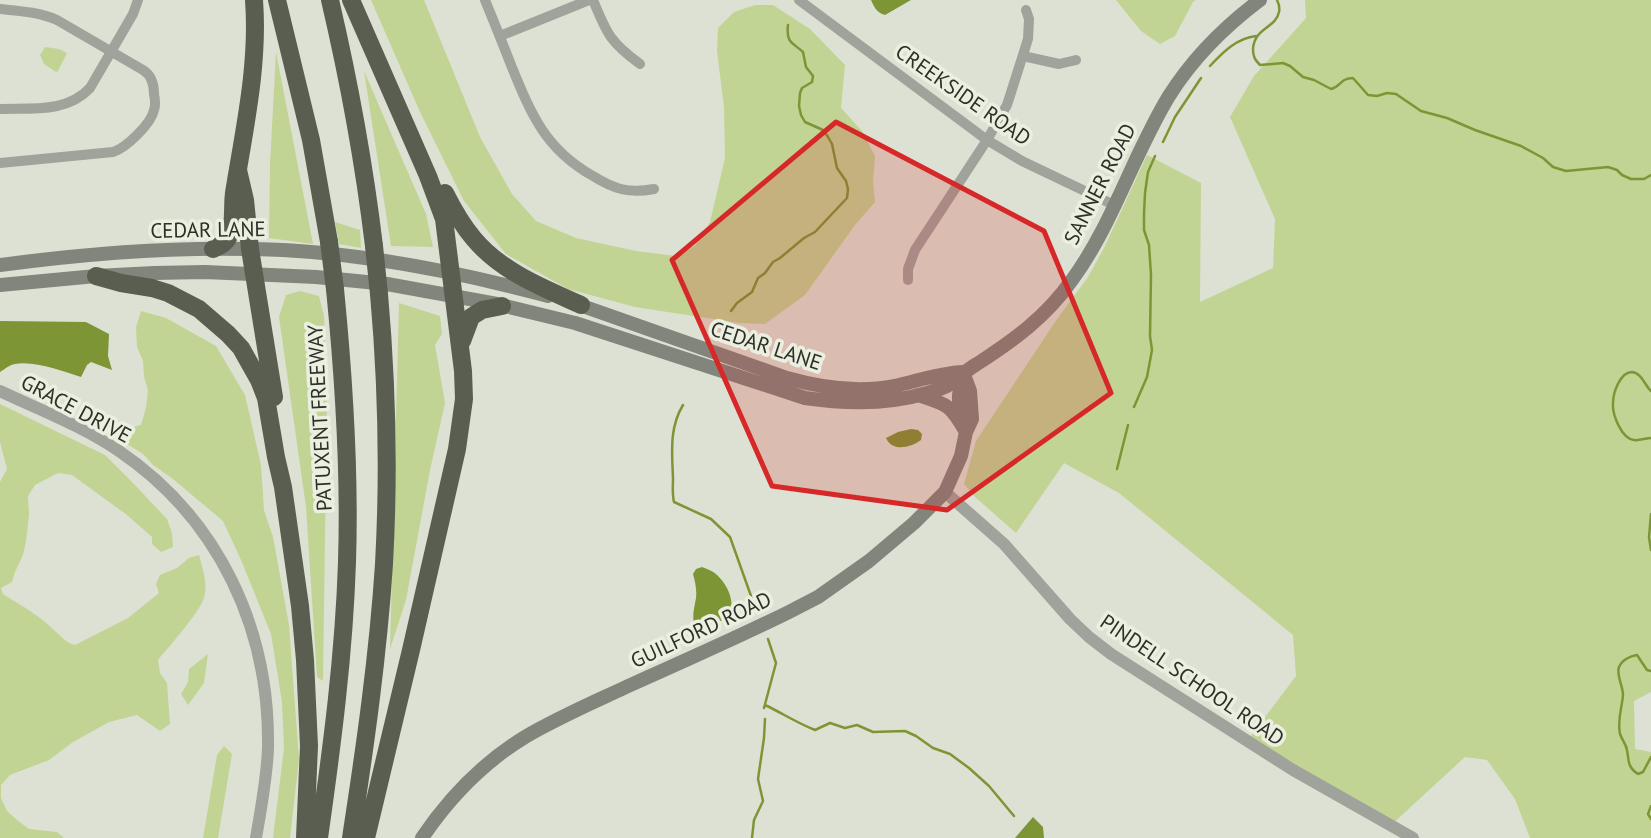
<svg xmlns="http://www.w3.org/2000/svg" width="1651" height="838" font-family="'PT Sans',sans-serif">
<style>
.green{fill:#c1d493}
.water{fill:#7e9536}
.lines{fill:none;stroke-linecap:round;stroke-linejoin:round}
.stream{stroke:#7e9536;stroke-width:2.5}
.minor{stroke:#a0a29c;stroke-width:10}
.tertiary{stroke:#a0a29c;stroke-width:12}
.secondary{stroke:#82857c;stroke-width:14}
.motorway{stroke:#5a5e51;stroke-width:18}
.motorway-bridge{stroke:#5a5e51;stroke-width:18}
.marked{fill:#d62828;fill-opacity:0.2;stroke:#d62828;stroke-width:5;stroke-linejoin:round}
.labels{text-anchor:middle;stroke-width:7;stroke-linejoin:round;paint-order:stroke}
.street-label{font-size:21px;fill:#2d2f29;stroke:#eaefe0}
</style>
<rect width="100%" height="100%" fill="#dde1d3"/>
<path class="green" d="M371 0H424L480 137 512 194 536 221 576 238 636 251 676 256 695 246 710 222 725 158 724 107 717 51 718 28 734 12 755 5H773L810 29 845 65 841 108 862 131 875 156 873 182 875 202 855 225 805 295 765 324 739 323 635 307 568 289 506 254 464 201 420 112Z
M1116 0H1196L1193 2 1175 36 1160 44 1141 31Z
M1305 0H1651V692L1634 701 1635 749 1651 752V838H1530L1515 799 1487 760 1465 757 1390 826 1247 741 1296 676 1293 635 1119 493 1064 463 1016 533 975 497 964 484 976 441 1057 319 1088 277 1104 248 1147 155 1201 183 1200 302 1273 268 1275 219 1230 117 1254 76 1306 18Z
M45 47 59 49 67 53 58 71 56 72 44 64 40 55Z
M276 52 313 244 269 238 270 164Z
M364 71 426 214 433 247 391 246Z
M335 222 360 230 361 248 339 244Z
M300 291 319 296 324 316 327 394 323 681 317 677 306 507 279 317 286 295Z
M399 303 440 316 442 334 435 345 445 403 430 470 406 600 390 649Z
M141 311 166 318 216 346 245 395 261 465 264 510 273 537 289 625 299 759 290 838H273L284 748 282 702 271 634 241 560 223 521 173 479 153 465 143 454 117 438 115 432 141 425 146 408 148 391 144 376 143 361 137 347 136 327Z
M0 404 105 455 133 483 167 519 172 533 173 547 161 552 152 544V537L127 515 72 475 58 473 35 485 28 496 29 515 26 541 23 555 15 572 12 582 1 588 3 594C23 607 40 615 57 633 63 638 67 643 75 645L128 618 159 593 156 584 160 575 177 568 189 558 199 555C202 566 207 581 205 593 204 609 169 646 158 660L160 673 167 683 170 724 160 731 137 715 109 722 73 742 49 760 10 775 1 785V798L7 811 17 820 29 829 57 832 64 838H0V482L7 469 0 442Z
M208 654 204 683 188 705 181 694 188 682 189 669Z
M224 746 232 754 218 838H203L217 755Z"/>
<path class="water" d="M871 0H911L885 15C877 13 874 7 871 0Z
M0 321 86 322 109 334 108 356 112 370 91 362 87 365 81 377C63 371 33 360 15 364 9 365 5 369 0 372Z
M911 429 918 430 922 434 921 440C910 448 892 452 886 438L898 432Z
M702 567C707 569 713 571 717 575 728 585 736 603 729 617L701 630 696 629C691 617 694 610 696 598 697 590 695 581 693 574L696 569Z
M1033 817 1043 827 1044 838H1015Z"/>
<g class="lines">
<path class="stream" d="M1277 0C1279 4 1280 7 1279 12 1276 28 1254 28 1253 49 1253 57 1255 60 1260 65L1283 63 1290 66 1303 77 1314 80 1331 89C1341 87 1340 78 1353 78L1368 95 1377 96 1387 93 1396 94 1421 111 1447 118 1475 130 1521 146 1543 158 1553 167 1566 171 1608 167 1617 170 1622 175 1631 179H1644L1651 175
M1210 66C1223 52 1237 38 1256 36
M1163 142 1175 117 1201 78
M731 311 737 303 752 292 758 278 765 273 773 262 780 258 804 238 815 232 847 198 848 189 846 181 837 168 832 144 828 137 823 130 805 122 801 115 799 106 800 93 802 88 812 82 813 76 806 67 803 52C792 42 786 43 788 25
M1651 391C1645 386 1642 373 1632 372 1620 372 1613 393 1613 403 1612 415 1622 439 1634 440 1639 441 1646 438 1651 438
M683 405C669 428 672 453 673 478 673 487 672 494 674 502L711 519 730 537 756 610
M1134 407 1147 377 1152 350 1150 336 1151 275 1149 245 1144 230V214L1145 193 1148 172 1155 156
M1117 469 1128 425
M1651 514 1649 537 1651 550
M1651 671 1647 670 1637 655C1630 656 1622 660 1619 667 1616 675 1623 686 1623 695 1622 708 1617 720 1620 734 1622 740 1626 744 1627 750 1629 760 1627 767 1638 774L1643 772 1651 757
M765 705C782 713 797 723 815 730L830 723 845 728 857 725 873 732 905 731 916 736 933 748 950 754 969 768 989 786 1014 816
M764 708 776 663 768 639
M1651 806 1648 814 1651 819
M752 838 754 820 763 801 758 779 764 738 765 719"/>
<path class="minor" d="M485 0C494 22 503 44 511 65 531 114 545 149 593 176 614 189 629 194 654 189
M593 0C607 34 610 42 640 64
M799 0 987 140 1022 161 1114 205
M0 9C20 11 39 12 57 20L143 70C151 75 154 84 154 94 155 99 156 105 154 110 151 124 126 148 113 152L0 163
M500 36 589 0
M1023 56 1059 64 1076 60
M0 109C31 108 67 113 90 88L133 14 138 0
M908 280V269L915 250 987 140 1007 105 1028 39 1029 19 1026 10"/>
<path class="tertiary" d="M0 391C40 410 82 426 119 451 219 519 270 629 268 748 267 778 261 808 256 838
M945 492 1004 544 1070 619 1089 637 1111 654 1293 770 1413 838"/>
<path class="secondary" d="M0 265C82 254 166 247 249 249 350 250 451 270 548 296
M0 285 96 276 154 273 205 272 316 277 387 284 497 304 575 323 805 398C846 404 887 405 927 393 933 391 941 389 947 386 957 380 966 370 977 364 1014 340 1046 317 1072 280 1113 224 1133 155 1169 96 1193 58 1224 27 1260 0
M571 302 787 378C822 388 858 393 894 386 917 381 939 373 963 372
M918 395C948 405 950 404 966 432
M959 419V395L963 374
M422 838C449 798 484 762 525 737 557 718 592 703 626 687 680 663 734 639 787 613L818 597 869 561 914 523 945 492 961 456 966 432 972 419 970 391 963 372"/>
<path class="motorway" d="M277 0 311 140 329 242
M330 0C349 81 364 163 374 246
M351 0 428 176 444 219 463 371 464 399 457 449 411 650 366 838
M238 170 245 200 250 249 274 397
M445 193C453 209 462 225 474 239 502 272 543 288 581 305
M213 249C220 246 226 243 229 236 235 224 232 207 234 193 244 130 259 65 254 0
M96 276 121 283 152 288 168 293 199 309 228 334 241 348 259 380 266 398 276 457 283 487 300 606 305 660 309 746 305 838
M462 341 471 317 482 310 502 306
M319 838C332 746 344 655 347 562 350 471 344 380 335 289
M351 838C365 747 378 656 384 564 389 474 387 384 379 294"/>
<path class="motorway-bridge" d="M329 242 335 289
M374 246 379 294"/>
</g>
<path class="marked" d="M836 122 1044 231 1111 393 947 510 772 486 672 260Z"/>
<g class="labels">
<g class="street-label">
<text transform="translate(963 95) rotate(35)" y="7">CREEKSIDE ROAD</text>
<text transform="translate(1100 184) rotate(-63)" y="7">SANNER ROAD</text>
<text transform="translate(208 230) rotate(-1)" y="7">CEDAR LANE</text>
<text transform="translate(766 346) rotate(18)" y="7">CEDAR LANE</text>
<text transform="translate(76 409) rotate(28)" y="7">GRACE DRIVE</text>
<text transform="translate(320 418) rotate(-93)" y="7">PATUXENT FREEWAY</text>
<text transform="translate(701 630) rotate(-25)" y="7">GUILFORD ROAD</text>
<text transform="translate(1192 680) rotate(34)" y="7">PINDELL SCHOOL ROAD</text>
</g>
</g>
</svg>
